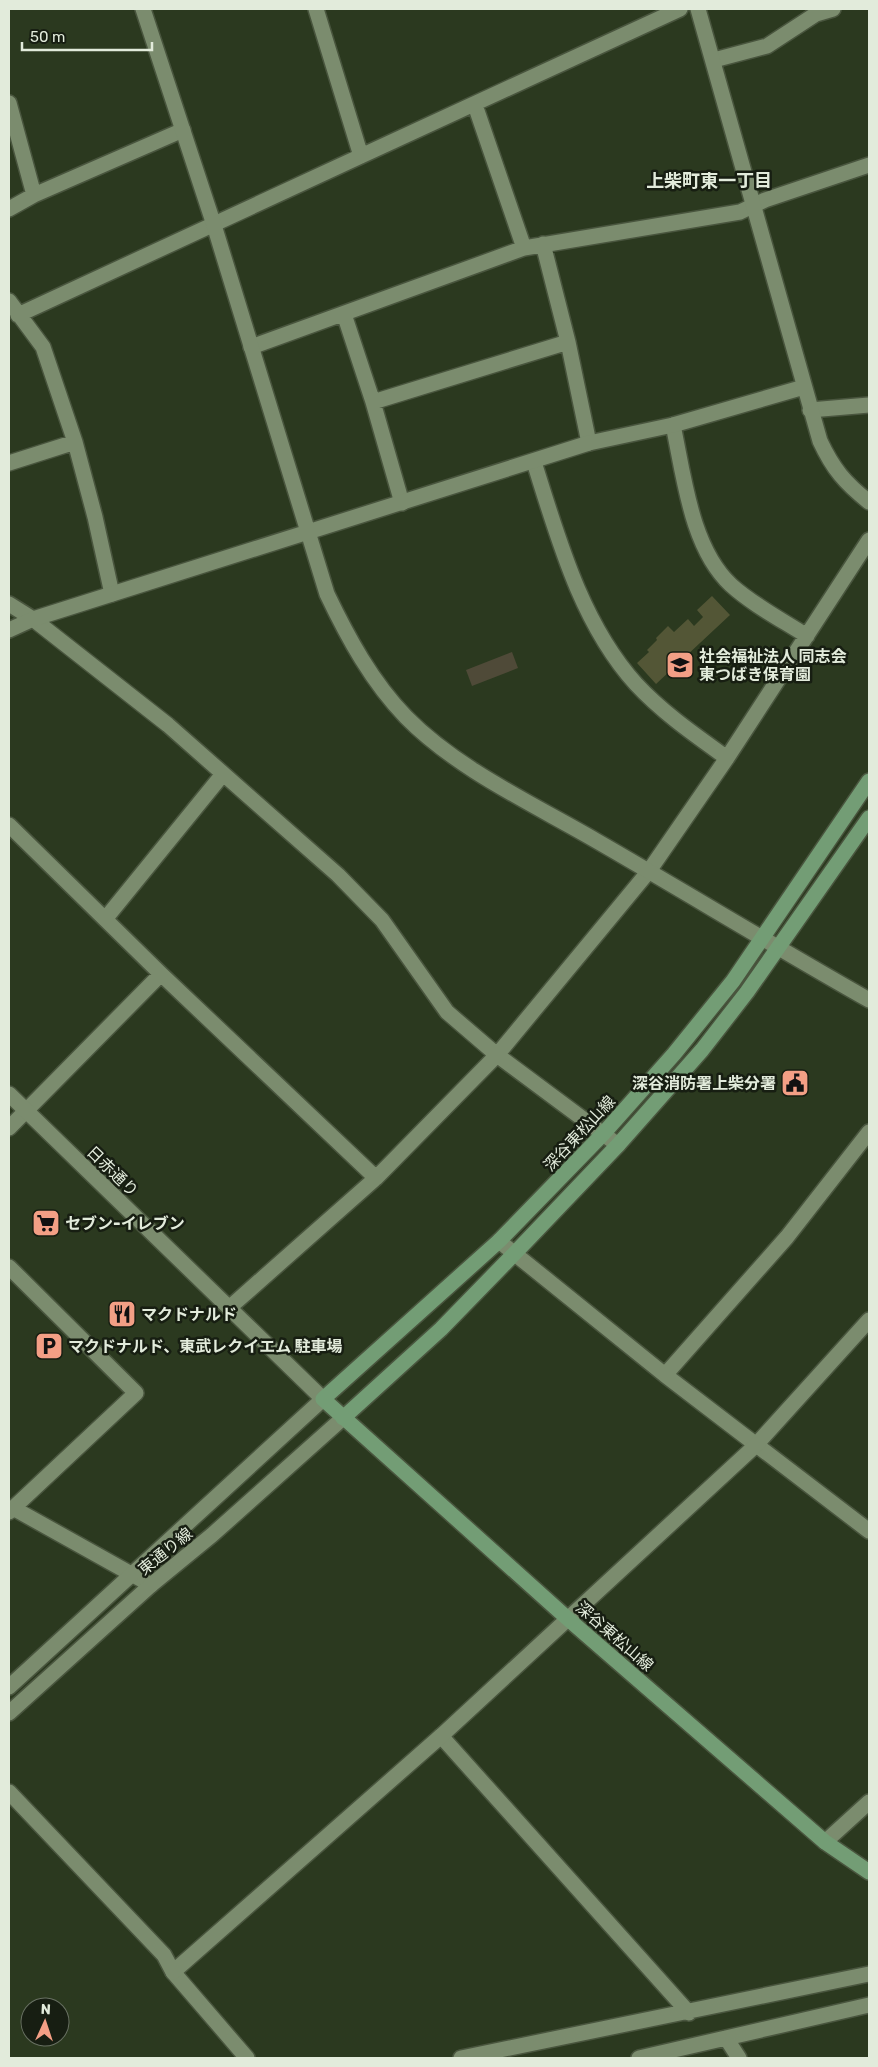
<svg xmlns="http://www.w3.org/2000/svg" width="878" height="2067" font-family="Rubik,'Noto Sans JP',sans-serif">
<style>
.green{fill:#4f4a38}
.building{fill:#535636}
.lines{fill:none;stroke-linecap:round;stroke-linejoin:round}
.street-casing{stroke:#49553e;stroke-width:18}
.secondary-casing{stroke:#49553e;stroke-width:18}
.primary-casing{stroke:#49553e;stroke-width:18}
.street{stroke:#7b8c6e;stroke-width:15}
.secondary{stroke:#7b8c6e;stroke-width:15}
.primary{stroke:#739d75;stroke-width:15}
.labels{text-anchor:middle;stroke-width:5;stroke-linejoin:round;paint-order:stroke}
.poi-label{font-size:16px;font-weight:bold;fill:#e2ebdb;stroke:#171e12;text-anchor:start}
.street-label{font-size:16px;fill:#e2ebdb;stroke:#171e12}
.neighbourhood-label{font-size:18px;font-weight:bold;fill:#e2ebdb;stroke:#171e12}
</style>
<rect width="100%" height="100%" fill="#2b391f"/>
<path class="green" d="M512 652 518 668 472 686 466 670Z"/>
<path class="building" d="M712 596 730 615 656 684 637 663 649 652 647 650 657 640 656 638 668 626 674 632 688 619 694 626 703 617 697 610Z"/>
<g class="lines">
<defs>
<path id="street" d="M316 9 361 156 680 9
M714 60 767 46 816 14 833 9
M9 103 34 195
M475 105 524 248
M9 209 34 195 183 130
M543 244 568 342 589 443
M9 301 43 347 75 442 95 517 112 594
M344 314 373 402 402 503
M18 315 361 156
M251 347 524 248 740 212 765 200 869 165
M373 402 568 342
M810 410 869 405
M673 425C684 476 691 548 731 585 753 605 782 620 807 636
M534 462C558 538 581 623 636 684 663 713 695 735 727 758
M9 463 75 442
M9 604 33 619 168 725 338 875 382 920 447 1012 497 1055 618 1145
M9 825 161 974 376 1178
M106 918 223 774
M9 1128 161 974
M499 1241 665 1375 869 1531
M9 1267 136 1393 9 1512
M229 1308 376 1178 497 1055 649 871 727 758 869 540
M665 1375 787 1237 869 1132
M13 1508 151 1585
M441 1736 689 2013
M173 1972 247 2058
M726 2038 739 2058
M461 2058 869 1974
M639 2058 869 2005"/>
<path id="secondary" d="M143 9 214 225 327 594C348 638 372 682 406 717 457 769 533 804 595 840 687 893 777 948 869 1000
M698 9 820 441C833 469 845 483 869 502
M9 630 33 619 112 594 589 443 673 425 804 387
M9 1094 323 1399 9 1687
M9 1713 151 1585 212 1535 343 1418
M9 1792 164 1955 173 1972 441 1736 755 1446 869 1320
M825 1842 869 1802"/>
<path id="primary" d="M869 781 733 981 674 1054 603 1134 499 1241 323 1399 567 1618 825 1842 869 1872
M343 1418 441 1329 514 1254 618 1145 702 1050 747 992 869 818"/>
</defs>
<use href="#street" class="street-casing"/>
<use href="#secondary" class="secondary-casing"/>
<use href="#primary" class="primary-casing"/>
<use href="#street" class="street"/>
<use href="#secondary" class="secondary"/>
<use href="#primary" class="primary"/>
</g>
<defs>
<symbol id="school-square" viewBox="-11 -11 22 22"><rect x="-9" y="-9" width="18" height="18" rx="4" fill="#f39f85" stroke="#171e12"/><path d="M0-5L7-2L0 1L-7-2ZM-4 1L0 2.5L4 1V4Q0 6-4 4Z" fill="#111"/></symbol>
<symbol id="civic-square" viewBox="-11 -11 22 22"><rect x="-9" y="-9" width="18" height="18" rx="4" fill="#f39f85" stroke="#171e12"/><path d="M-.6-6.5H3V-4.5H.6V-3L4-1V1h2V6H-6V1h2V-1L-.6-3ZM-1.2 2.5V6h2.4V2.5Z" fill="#111"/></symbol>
<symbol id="supermarket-square" viewBox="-11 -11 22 22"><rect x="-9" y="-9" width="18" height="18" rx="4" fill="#f39f85" stroke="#171e12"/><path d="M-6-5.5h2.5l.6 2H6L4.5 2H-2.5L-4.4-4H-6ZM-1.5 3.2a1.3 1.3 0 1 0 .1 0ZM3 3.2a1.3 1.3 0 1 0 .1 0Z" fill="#111"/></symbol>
<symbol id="restaurant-square" viewBox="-11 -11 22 22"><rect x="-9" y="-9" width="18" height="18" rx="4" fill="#f39f85" stroke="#171e12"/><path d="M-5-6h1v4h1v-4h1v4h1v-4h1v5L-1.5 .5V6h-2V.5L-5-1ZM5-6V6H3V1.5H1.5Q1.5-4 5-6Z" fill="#111"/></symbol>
<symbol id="parking-square" viewBox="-11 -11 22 22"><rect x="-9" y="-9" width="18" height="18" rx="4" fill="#f39f85" stroke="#171e12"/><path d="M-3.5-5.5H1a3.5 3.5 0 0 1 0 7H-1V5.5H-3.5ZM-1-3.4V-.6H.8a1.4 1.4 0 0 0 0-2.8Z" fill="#111"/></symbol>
</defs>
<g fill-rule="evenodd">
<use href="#school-square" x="664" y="649" width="32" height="32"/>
<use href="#civic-square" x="779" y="1067" width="32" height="32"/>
<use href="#supermarket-square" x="30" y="1207" width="32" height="32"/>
<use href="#restaurant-square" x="106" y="1298" width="32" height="32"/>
<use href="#parking-square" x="33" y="1330" width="32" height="32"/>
</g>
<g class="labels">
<g class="poi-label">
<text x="699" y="662">社会福祉法人 同志会<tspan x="699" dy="18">東つばき保育園</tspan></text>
<text x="776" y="1089" text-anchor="end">深谷消防署上柴分署</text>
<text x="65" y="1229">セブン-イレブン</text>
<text x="141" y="1320">マクドナルド</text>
<text x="68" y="1352">マクドナルド、東武レクイエム 駐車場</text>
</g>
<g class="street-label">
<text transform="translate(579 1133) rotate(-47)" y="6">深谷東松山線</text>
<text transform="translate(113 1171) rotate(44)" y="6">日赤通り</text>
<text transform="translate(165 1551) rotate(-39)" y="6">東通り線</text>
<text transform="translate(615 1636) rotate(41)" y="6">深谷東松山線</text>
</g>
<g class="neighbourhood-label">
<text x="709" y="187">上柴町東一丁目</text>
</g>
</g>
<rect width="878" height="2067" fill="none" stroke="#e2ebdb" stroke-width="20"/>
<g transform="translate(45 2022) rotate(3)"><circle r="24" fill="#171e12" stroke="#687062"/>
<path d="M0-4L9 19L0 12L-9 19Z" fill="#f39f85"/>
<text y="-8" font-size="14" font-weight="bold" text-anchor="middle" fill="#e2ebdb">N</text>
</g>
<path d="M22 42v8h130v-8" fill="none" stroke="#e2ebdb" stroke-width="2.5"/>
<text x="30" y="42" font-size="15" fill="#e2ebdb" stroke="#171e12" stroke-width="4" paint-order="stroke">50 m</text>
</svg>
